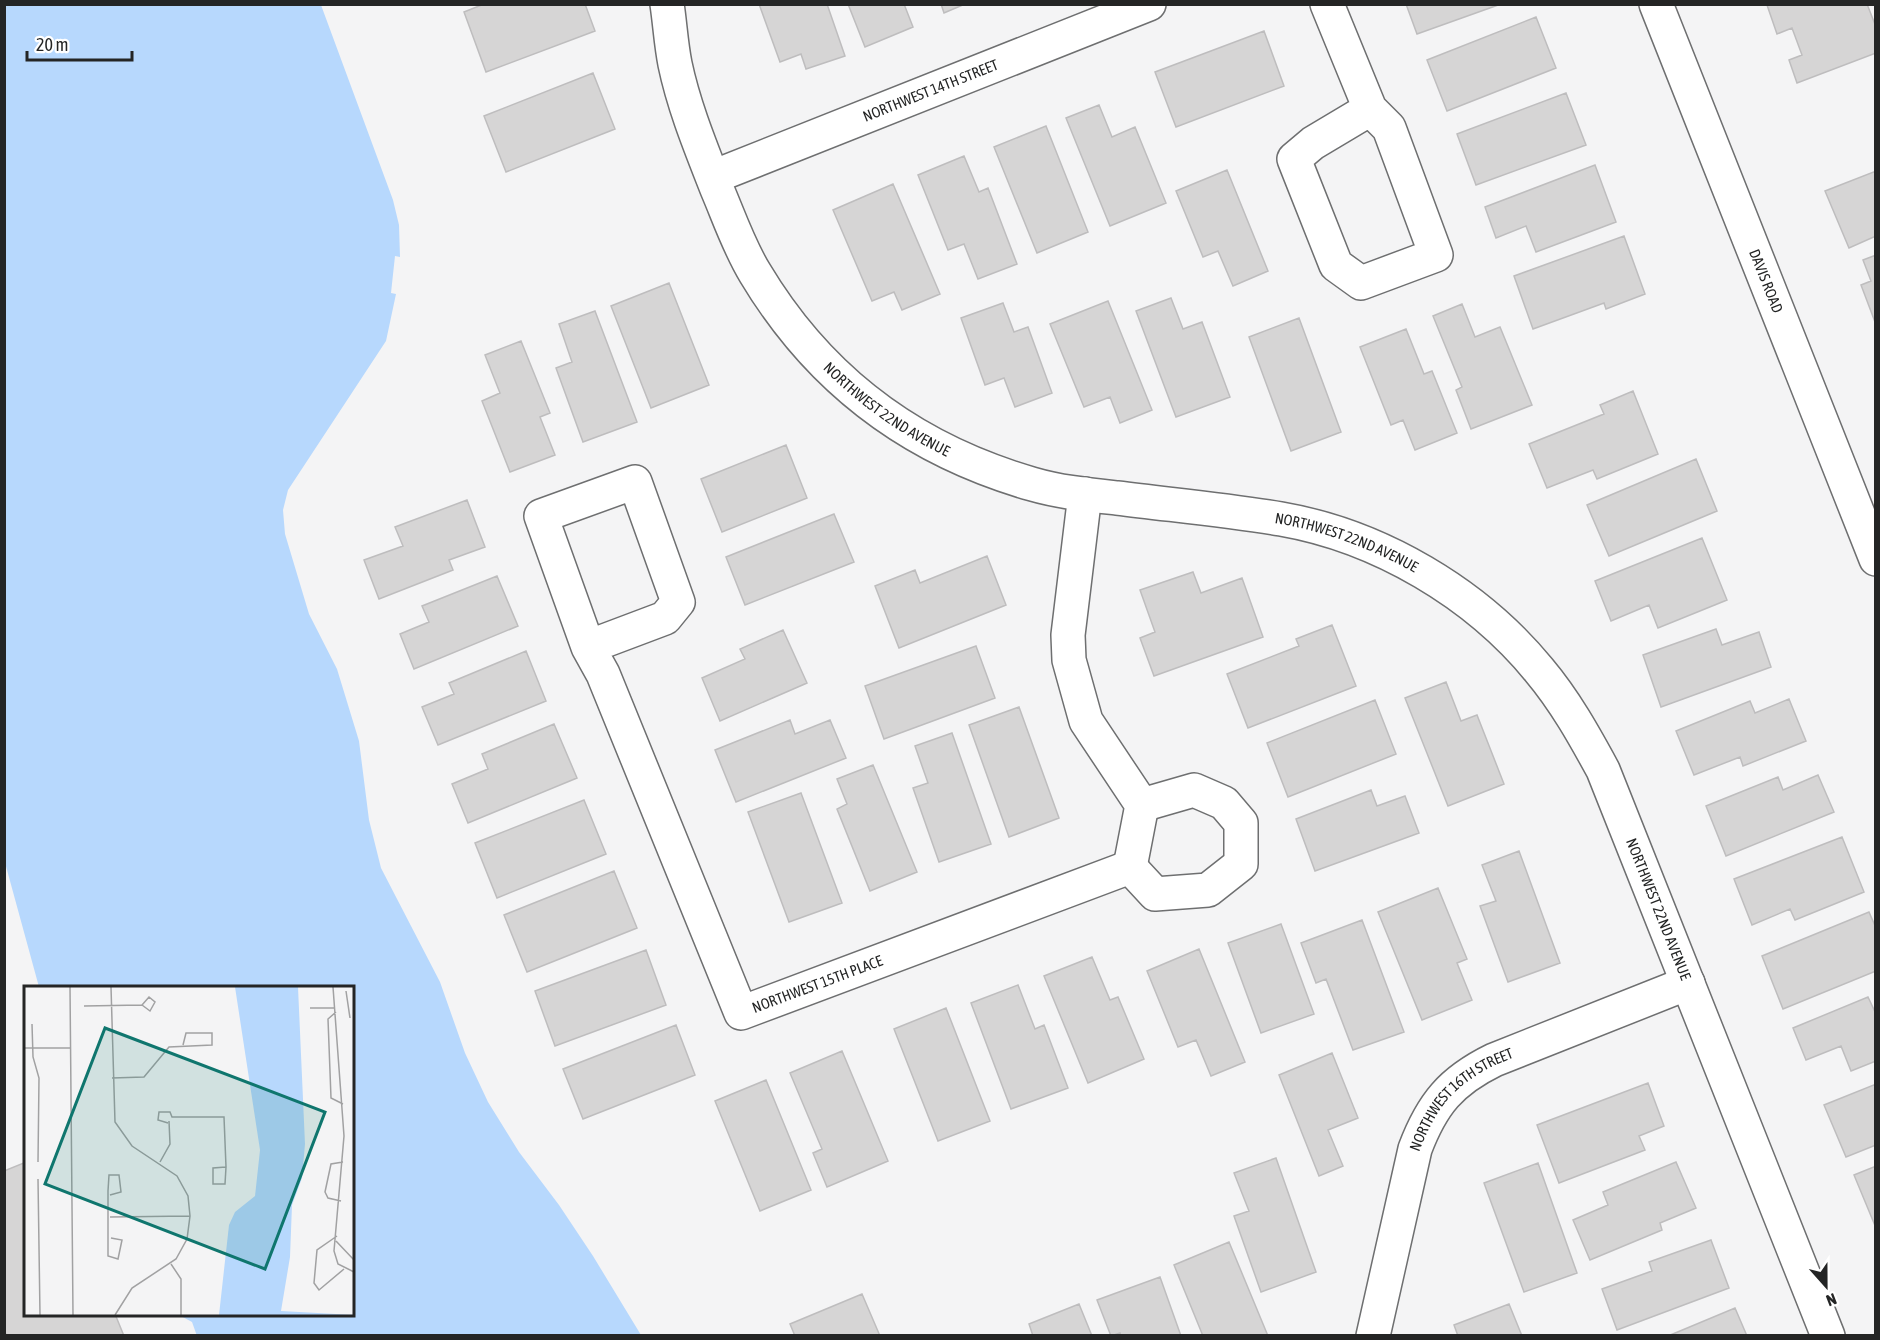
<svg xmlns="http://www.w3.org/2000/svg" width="1880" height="1340" font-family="'Asap Condensed',sans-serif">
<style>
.water{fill:#b7d8fd}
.building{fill:#d6d5d5;stroke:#bebdbe;stroke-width:1.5}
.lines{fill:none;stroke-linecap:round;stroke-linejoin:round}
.street-casing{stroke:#6e6f70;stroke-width:36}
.street{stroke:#fff;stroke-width:33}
.labels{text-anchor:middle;stroke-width:5;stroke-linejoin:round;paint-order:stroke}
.street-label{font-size:15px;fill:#242525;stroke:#fff}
.inset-road{fill:none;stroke:#a1a1a2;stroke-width:1.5}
.view{fill:#0f766e;fill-opacity:0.15;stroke:#0f766e;stroke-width:3}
.inset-edge{fill:none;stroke:#242525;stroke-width:3}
</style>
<rect width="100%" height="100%" fill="#f4f4f5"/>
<path class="water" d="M4 5H321L393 200 399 225 400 257 395 256 391 293 396 294 386 341 288 490 283 510 285 534 309 614 337 669 359 741 369 820 381 868 440 982 465 1053 488 1102 519 1152 559 1205 593 1256 641 1335 197 1336 192 1322 179 1315 352 1314V988L39 987 4 859Z"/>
<path class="building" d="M484 4H585L595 31 486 72 464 12Z
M759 4H827L845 56 806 69 801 54 780 62Z
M848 4H904L913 27 865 47Z
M941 4H965L944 13Z
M1406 4H1501L1417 34Z
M1867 4 1876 27V53L1797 83 1789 60 1802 55 1792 28 1777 34 1767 5Z
M1536 17 1556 68 1447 111 1427 60Z
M1264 31 1284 86 1176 127 1155 72Z
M593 73 615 129 506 172 484 116Z
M1566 93 1586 145 1476 185 1457 134Z
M1099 105 1112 137 1135 127 1166 203 1110 226 1066 118Z
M1046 126 1088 232 1037 253 994 147Z
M964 156 979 192 988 188 1017 264 978 279 964 244 948 250 918 175Z
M1595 165 1616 222 1536 252 1526 226 1496 238 1485 207Z
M1227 170 1268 271 1233 286 1218 251 1203 257 1176 191Z
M1876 171V236L1849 248 1825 191Z
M893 184 940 294 902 310 894 292 872 301 833 210Z
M1624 236 1645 294 1606 309 1604 303 1533 329 1514 276Z
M1876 255V322H1875L1861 285 1871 281 1863 260Z
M669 283 709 385 651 408 611 306Z
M1171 298 1183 329 1202 322 1230 397 1176 417 1136 311Z
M1108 301 1152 410 1120 423 1110 397 1084 407 1050 324Z
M1003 303 1014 332 1028 327 1052 393 1015 407 1004 378 985 385 961 318Z
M1462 304 1475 337 1500 327 1532 405 1471 429 1456 390 1462 387 1433 316Z
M595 311 637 422 583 442 556 368 572 362 559 324Z
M1299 318 1341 432 1291 451 1249 337Z
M1406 329 1424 374 1432 371 1457 433 1415 450 1403 420 1391 425 1360 347Z
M521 341 550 413 540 417 555 455 510 472 482 401 500 393 485 355Z
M1633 391 1658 454 1597 479 1593 470 1547 488 1529 444 1604 414 1600 405Z
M786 445 807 498 722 532 701 479Z
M1696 459 1717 511 1609 556 1587 505Z
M467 500 485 547 449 560 453 570 379 599 364 560 403 546 395 527Z
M834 514 854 562 745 605 726 557Z
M1702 538 1727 600 1658 628 1649 605 1611 621 1595 581Z
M987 556 1006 605 899 648 875 586 915 570 920 583Z
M1193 572 1201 593 1242 578 1263 637 1154 676 1140 638 1155 632 1140 590Z
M497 576 518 626 414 669 400 634 429 622 422 606Z
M1332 625 1356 686 1248 728 1227 674 1299 646 1296 639Z
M1716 629 1722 645 1759 632 1771 667 1661 707 1643 655Z
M783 630 807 683 720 721 702 678 745 659 740 649Z
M976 646 995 698 884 739 865 686Z
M526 651 546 701 438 745 422 707 454 694 449 683Z
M1446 682 1461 721 1477 715 1504 784 1448 806 1405 698Z
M1789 699 1806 741 1743 766 1740 757 1694 775 1676 731 1750 701 1755 713Z
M1375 700 1396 754 1288 797 1267 743Z
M1019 707 1059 818 1009 837 969 725Z
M790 720 795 734 830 720 846 758 736 802 715 750Z
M554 724 577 778 468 823 452 784 488 769 482 754Z
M952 733 991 844 939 862 913 788 928 783 915 746Z
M873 765 917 872 870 891 837 809 847 804 837 779Z
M1818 775 1834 812 1726 856 1706 806 1778 777 1783 790Z
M1371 790 1377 806 1405 796 1419 833 1315 871 1296 819Z
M801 793 842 903 789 922 748 812Z
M584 800 606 854 497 898 475 843Z
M1842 837 1864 892 1795 920 1790 909 1752 925 1734 879Z
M1519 851 1560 963 1508 982 1480 906 1496 901 1482 865Z
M614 871 637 928 527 972 504 915Z
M1438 888 1467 959 1457 963 1472 1000 1422 1020 1378 912Z
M1869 912 1876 928V971L1783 1009 1762 956Z
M1362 920 1404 1032 1353 1050 1326 979 1316 983 1301 943Z
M1281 924 1314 1014 1261 1033 1228 943Z
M1199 949 1245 1062 1211 1076 1196 1040 1178 1047 1147 971Z
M646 950 666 1005 555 1046 535 991Z
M1092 957 1110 1000 1118 997 1144 1059 1088 1083 1044 976Z
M1018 985 1035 1029 1044 1025 1068 1088 1011 1109 971 1003Z
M1868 997 1876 1014V1061L1851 1071 1841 1046 1806 1060 1793 1028Z
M946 1008 990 1121 938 1141 894 1029Z
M676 1025 695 1075 583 1119 563 1069Z
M842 1051 888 1161 827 1187 813 1153 822 1149 790 1073Z
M1332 1053 1358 1118 1328 1130 1343 1166 1319 1176 1279 1075Z
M766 1080 811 1190 760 1211 715 1101Z
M1648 1083 1664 1126 1639 1136 1645 1150 1559 1183 1537 1125Z
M1876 1084V1145L1846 1157 1824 1105Z
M1276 1158 1316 1272 1261 1292 1234 1216 1249 1211 1234 1173Z
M26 1162V1314H115L124 1336H7L4 1331V1171Z
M1676 1162 1696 1208 1660 1223 1662 1230 1590 1260 1573 1220 1608 1205 1603 1192Z
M1538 1163 1577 1273 1524 1292 1484 1183Z
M1876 1166V1228L1854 1175Z
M1711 1240 1729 1288 1617 1330 1602 1289 1652 1271 1649 1262Z
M1229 1242 1268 1336H1203L1174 1265Z
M1160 1277 1181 1336H1121L1120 1333 1111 1336 1097 1300Z
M862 1294 880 1336H795L790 1324Z
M1079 1304 1092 1336H1033L1029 1324Z
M1509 1304 1522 1336H1458L1454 1325Z
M1735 1308 1747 1336H1668Z"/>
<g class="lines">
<defs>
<g id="street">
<path id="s1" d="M667 4C670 24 671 44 675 64 684 107 701 148 717 189 729 217 739 247 755 273 819 380 913 450 1032 484 1059 492 1089 495 1117 498 1172 505 1227 510 1281 519 1379 536 1476 593 1539 670 1565 701 1584 735 1603 770L1828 1336"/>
<path d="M1327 4 1370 109 1389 128 1436 255 1361 283 1336 265 1294 159 1313 143 1370 109"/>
<path id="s2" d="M1656 4 1876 559"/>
<path id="s3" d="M713 177 1149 4"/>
<path d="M1085 494 1068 635 1069 660 1086 721 1142 805 1130 867"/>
<path id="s4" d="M588 647 665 618 678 602 635 482 541 516 588 647 603 674 741 1013 1130 867 1155 894 1208 890 1241 864V823L1224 803 1194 790 1142 805"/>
<path id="s5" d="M1373 1336 1415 1149C1432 1104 1451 1081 1494 1060L1688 983"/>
</g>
</defs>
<use href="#street" class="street-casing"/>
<use href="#street" class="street"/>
</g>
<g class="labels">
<g class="street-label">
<text dy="5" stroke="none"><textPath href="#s3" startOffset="234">NORTHWEST 14TH STREET</textPath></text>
<text dy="5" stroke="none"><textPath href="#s2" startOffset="298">DAVIS ROAD</textPath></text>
<text dy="5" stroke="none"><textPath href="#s1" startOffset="477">NORTHWEST 22ND AVENUE</textPath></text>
<text dy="5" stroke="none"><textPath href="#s1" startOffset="963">NORTHWEST 22ND AVENUE</textPath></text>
<text dy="5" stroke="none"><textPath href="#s1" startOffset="1467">NORTHWEST 22ND AVENUE</textPath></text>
<text dy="5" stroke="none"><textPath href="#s4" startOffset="948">NORTHWEST 15TH PLACE</textPath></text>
<text dy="5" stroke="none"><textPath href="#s5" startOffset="262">NORTHWEST 16TH STREET</textPath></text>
</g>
</g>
<g transform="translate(24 986)">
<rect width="330" height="330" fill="#f4f4f5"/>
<path d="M211 1H274L281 158 278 192 268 219 266 271 257 325 330 329H195L205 239 211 226 231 210 236 164Z" fill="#b7d8fd"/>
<path class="inset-road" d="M46 1 49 329M87 1 91 136 108 160 153 190 164 210 166 230 163 253 152 273 108 302 91 329M309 1 320 150 310 265 314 278 330 286M322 5 326 32M60 20 118 19 125 11 131 16 126 25 118 19M286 22H311M312 26 304 33 307 112 319 118M8 38 9 71 15 92 14 176M0 62H46M88 92 120 91 145 61 188 59V47H162L159 59M144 137 134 134 135 126H146L148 131H200L202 181 201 198H189V182L202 181M136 176 146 158 145 135M14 193 16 329M86 209 97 206 95 189H85L84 205V270L94 273 98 254 87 252M317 215 304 212 301 206 307 178 319 176M86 231 166 230M313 250 293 264 290 297 295 304 320 283M312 255 330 274M147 278 157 293V329"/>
<path class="view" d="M81 42 301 126 241 283 21 198Z"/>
<rect width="330" height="330" class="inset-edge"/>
</g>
<rect width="1880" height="1340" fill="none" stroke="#242525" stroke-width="12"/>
<g transform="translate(1826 1286) rotate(159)" stroke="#ffffff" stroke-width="4.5" paint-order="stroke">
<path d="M0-4.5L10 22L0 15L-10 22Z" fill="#242525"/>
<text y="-9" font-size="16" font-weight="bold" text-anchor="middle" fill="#242525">N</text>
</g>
<path d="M27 51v9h105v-9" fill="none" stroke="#242525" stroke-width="3"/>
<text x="36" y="51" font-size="18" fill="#242525" stroke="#ffffff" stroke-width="4.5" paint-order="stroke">20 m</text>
</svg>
